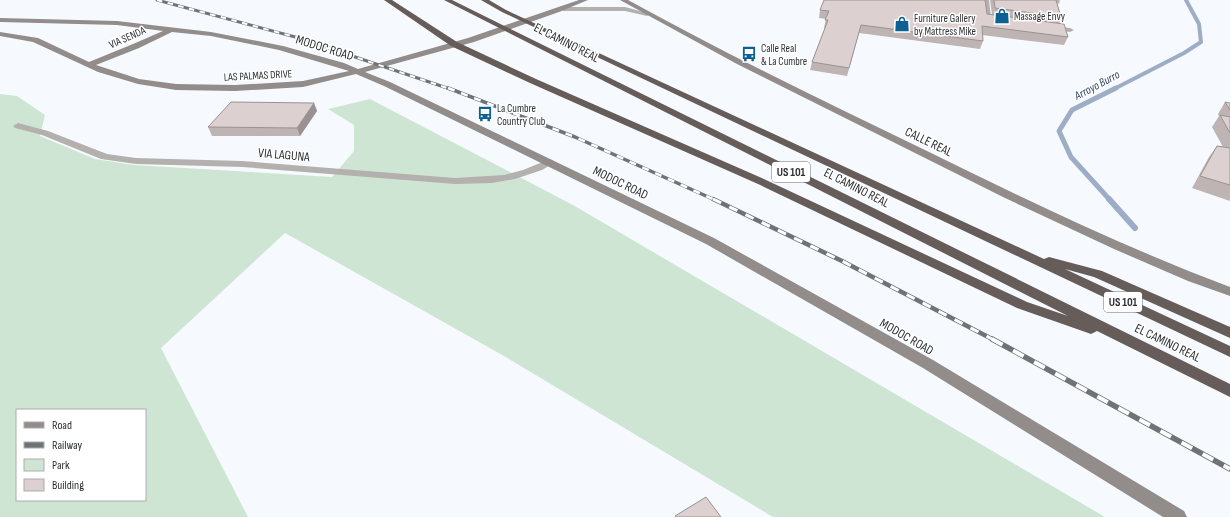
<svg xmlns="http://www.w3.org/2000/svg" width="1230" height="517" font-family="'Sofia Sans Condensed',sans-serif">
<style>
.green{fill:#cfe5d4;fill-rule:evenodd}
.lines{fill:none;stroke-linecap:round;stroke-linejoin:round}
.stream-far2{stroke:#9eadc6;stroke-width:4}
.stream-far1{stroke:#9eadc6;stroke-width:5}
.stream{stroke:#9eadc6;stroke-width:6}
.street{fill:#b4b0ae;fill-rule:evenodd}
.secondary{fill:#928c8a;fill-rule:evenodd}
.highway{fill:#665d5a;fill-rule:evenodd}
.rail-far3-casing{stroke:#707376;stroke-width:3}
.rail-far2-casing{stroke:#707376;stroke-width:3.5}
.rail-far1-casing{stroke:#707376;stroke-width:4.5}
.rail-casing{stroke:#707376;stroke-width:5.5}
.rail-far3{stroke:#fff;stroke-width:2;stroke-dasharray:5.5;stroke-linecap:butt}
.rail-far2{stroke:#fff;stroke-width:2.5;stroke-dasharray:7;stroke-linecap:butt}
.rail-far1{stroke:#fff;stroke-width:3;stroke-dasharray:9;stroke-linecap:butt}
.rail{stroke:#fff;stroke-width:4;stroke-dasharray:12;stroke-linecap:butt}
.wall{fill:#bdb4b3}
.shaded-wall{fill:#9a9292}
.building{fill:#dcd1d0;stroke:#9a9292}
.labels{text-anchor:middle;stroke-width:3;stroke-linejoin:round;paint-order:stroke}
.far-poi-label{font-size:11px;fill:#2e3033;stroke:#fff;text-anchor:start}
.far-street-label{font-size:11px;fill:#2e3033;stroke:#fff}
.far-water-label{font-size:12px;font-style:italic;fill:#2f436a;stroke:#fff}
.shield{fill:#fff;stroke:#6d6e70;stroke-width:1}
.shield-label{font-size:12px;font-weight:bold;fill:#2e3033}
.street-label{font-size:13px;fill:#2e3033;stroke:#fff}
</style>
<rect width="100%" height="100%" fill="#f6faff"/>
<path class="green" d="M0 94 17 96 45 115 40 136 95 159 135 165 332 177 354 151V125L328 109 370 99 573 205 1105 517H773L504 356 285 233 161 348 248 517H0ZM17 410H145V500H17Z"/>
<g class="lines">
<path class="stream-far2" d="M1114 89 1184 53 1201 42 1199 24 1186 0"/>
<path class="stream-far1" d="M1110 200 1071 157 1059 131 1072 110 1116 88"/>
<path class="stream" d="M1109 199 1135 228"/>
<path class="street" d="M983 0H989L991 17 1003 19V23L985 21Z
M625 7 651 14 647 16 625 11H563L560 9 563 7Z
M1047 25 1070 28 1074 30 1070 32 1050 29H1047Z
M18 123 48 131 107 154 136 158 242 161 455 178 504 175 523 170 550 159 555 162 542 170 515 179 492 183 455 184 242 167 136 164 101 159 42 135 15 128 13 126Z"/>
<path class="secondary" d="M579 0H588L559 12 474 42 365 72 390 82 714 238 933 360 1184 511 1187 517H1163L923 368 706 244 384 86 356 74 303 87 235 91 176 90 138 84 98 72 33 42 0 36V32L38 38 89 62 133 44 163 31 117 25 0 22V18L117 21 211 32 283 46 344 63 358 69 468 38ZM172 32 211 36 279 50 349 71 303 81 235 85 176 84 139 79 96 65 139 48Z
M620 0H628C726 54 827 103 927 151 1027 200 1126 248 1230 287V296L1188 281 1114 249 1005 198 737 64Z"/>
<path class="highway" d="M384 0H392L457 42 536 79 766 180 1027 302 1068 316 444 0H452L1230 384V397L1097 331 1091 334 1017 308 758 184 530 83 451 46Z
M481 0H489L506 10 1044 259 1049 257 1102 271 1230 327V338L1094 277 1065 269 1230 346V357L502 12Z"/>
<defs>
<path id="rail-far3" d="M157 0 299 38 450 89"/>
<path id="rail-far2" d="M448 88 575 137 715 200"/>
<path id="rail-far1" d="M713 199 842 261 994 340"/>
<path id="rail" d="M992 339 1230 469"/>
</defs>
<use href="#rail-far3" class="rail-far3-casing"/>
<use href="#rail-far2" class="rail-far2-casing"/>
<use href="#rail-far1" class="rail-far1-casing"/>
<use href="#rail" class="rail-casing"/>
<use href="#rail-far3" class="rail-far3"/>
<use href="#rail-far2" class="rail-far2"/>
<use href="#rail-far1" class="rail-far1"/>
<use href="#rail" class="rail"/>
</g>
<path class="wall" d="M990 0H1060L1059 4 1057 3 1061 17 1059 24 1068 37 1064 45 982 35 983 41 980 49 859 33 847 76 810 70 812 62 825 28H824L826 19 819 18 820 10 987 14 992 15Z
M1225 102 1230 103V201L1192 188 1209 157 1217 146 1223 147 1212 127 1219 116 1218 114Z
M314 103 317 111 300 136H212L208 127Z"/>
<path class="shaded-wall" d="M314 103 317 111 300 136 297 128Z"/>
<path class="building" d="M824 0H985L987 14 1064 24 1068 37 982 26 983 41 861 25 849 68 812 62 828 20H825L829 11 820 10Z
M994 0H1056L1061 17 995 8Z
M231 102 314 103 297 128 208 127Z
M1225 102 1230 103V110Z
M1220 115 1230 117V133Z
M1217 146 1230 148V185L1200 176Z
M706 497 721 517H676L675 516Z"/>
<defs>
<symbol id="shop-bare" viewBox="-9 -9 18 18"><path d="M-5-2.5h2.3a2.7 3.5 0 0 1 5.4 0H5L5.5 6h-11ZM-1.5-2.5h3a1.5 2.3 0 0 0-3 0Z" fill="#0d6092" stroke="#fff" stroke-width="2.5" paint-order="stroke"/></symbol>
<symbol id="bus-bare" viewBox="-9 -9 18 18"><path d="M-5-6H5V4H4V6H2V4H-2V6H-4V4H-5ZM-3.5-4V0h7V-4ZM-3.5 1.2v1.5H-2V1.2ZM2 1.2v1.5H3.5V1.2Z" fill="#0d6092" stroke="#fff" stroke-width="2.5" paint-order="stroke"/></symbol>
</defs>
<g fill-rule="evenodd">
<use href="#shop-bare" x="991" y="5" width="22" height="22"/>
<use href="#shop-bare" x="891" y="13" width="22" height="22"/>
<use href="#bus-bare" x="738" y="43" width="22" height="22"/>
<use href="#bus-bare" x="474" y="103" width="22" height="22"/>
</g>
<g class="labels">
<g class="far-poi-label">
<text x="1014" y="20">Massage Envy</text>
<text x="914" y="22">Furniture Gallery<tspan x="914" dy="13">by Mattress Mike</tspan></text>
<text x="761" y="52">Calle Real<tspan x="761" dy="13">&amp; La Cumbre</tspan></text>
<text x="497" y="112">La Cumbre<tspan x="497" dy="13">Country Club</tspan></text>
</g>
<g class="far-street-label">
<text transform="translate(127 37) rotate(-24)" y="4">VIA SENDA</text>
<text transform="translate(258 75) rotate(-3)" y="4">LAS PALMAS DRIVE</text>
</g>
<g class="far-water-label">
<text transform="translate(1097 85) rotate(-28)" y="4">Arroyo Burro</text>
</g>
<g class="shield">
<rect x="772" y="162" width="38" height="20" rx="3"/>
<rect x="1104" y="292" width="38" height="20" rx="3"/>
</g>
<g class="shield-label">
<text x="791" y="176">US 101</text>
<text x="1123" y="306">US 101</text>
</g>
<g class="street-label">
<text transform="translate(567 42) rotate(27)" y="5">EL CAMINO REAL</text>
<text transform="translate(325 47) rotate(17)" y="5">MODOC ROAD</text>
<text transform="translate(929 141) rotate(26)" y="5">CALLE REAL</text>
<text transform="translate(284 154) rotate(5)" y="5">VIA LAGUNA</text>
<text transform="translate(621 182) rotate(26)" y="5">MODOC ROAD</text>
<text transform="translate(857 187) rotate(27)" y="5">EL CAMINO REAL</text>
<text transform="translate(907 336) rotate(30)" y="5">MODOC ROAD</text>
<text transform="translate(1168 342) rotate(26)" y="5">EL CAMINO REAL</text>
</g>
</g>
<rect x="16" y="409" width="130" height="92" fill="#ffffff" stroke="#abacad"/>
<rect x="24" y="422" width="20" height="6" fill="#928c8a" stroke="#abacad"/>
<text x="52" y="429" font-size="12" fill="#2e3033">Road</text>
<rect x="24" y="442" width="20" height="6" fill="#707376" stroke="#abacad"/>
<text x="52" y="449" font-size="12" fill="#2e3033">Railway</text>
<rect x="24" y="459" width="20" height="12" fill="#cfe5d4" stroke="#abacad"/>
<text x="52" y="469" font-size="12" fill="#2e3033">Park</text>
<rect x="24" y="479" width="20" height="12" fill="#dcd1d0" stroke="#abacad"/>
<text x="52" y="489" font-size="12" fill="#2e3033">Building</text>
</svg>
